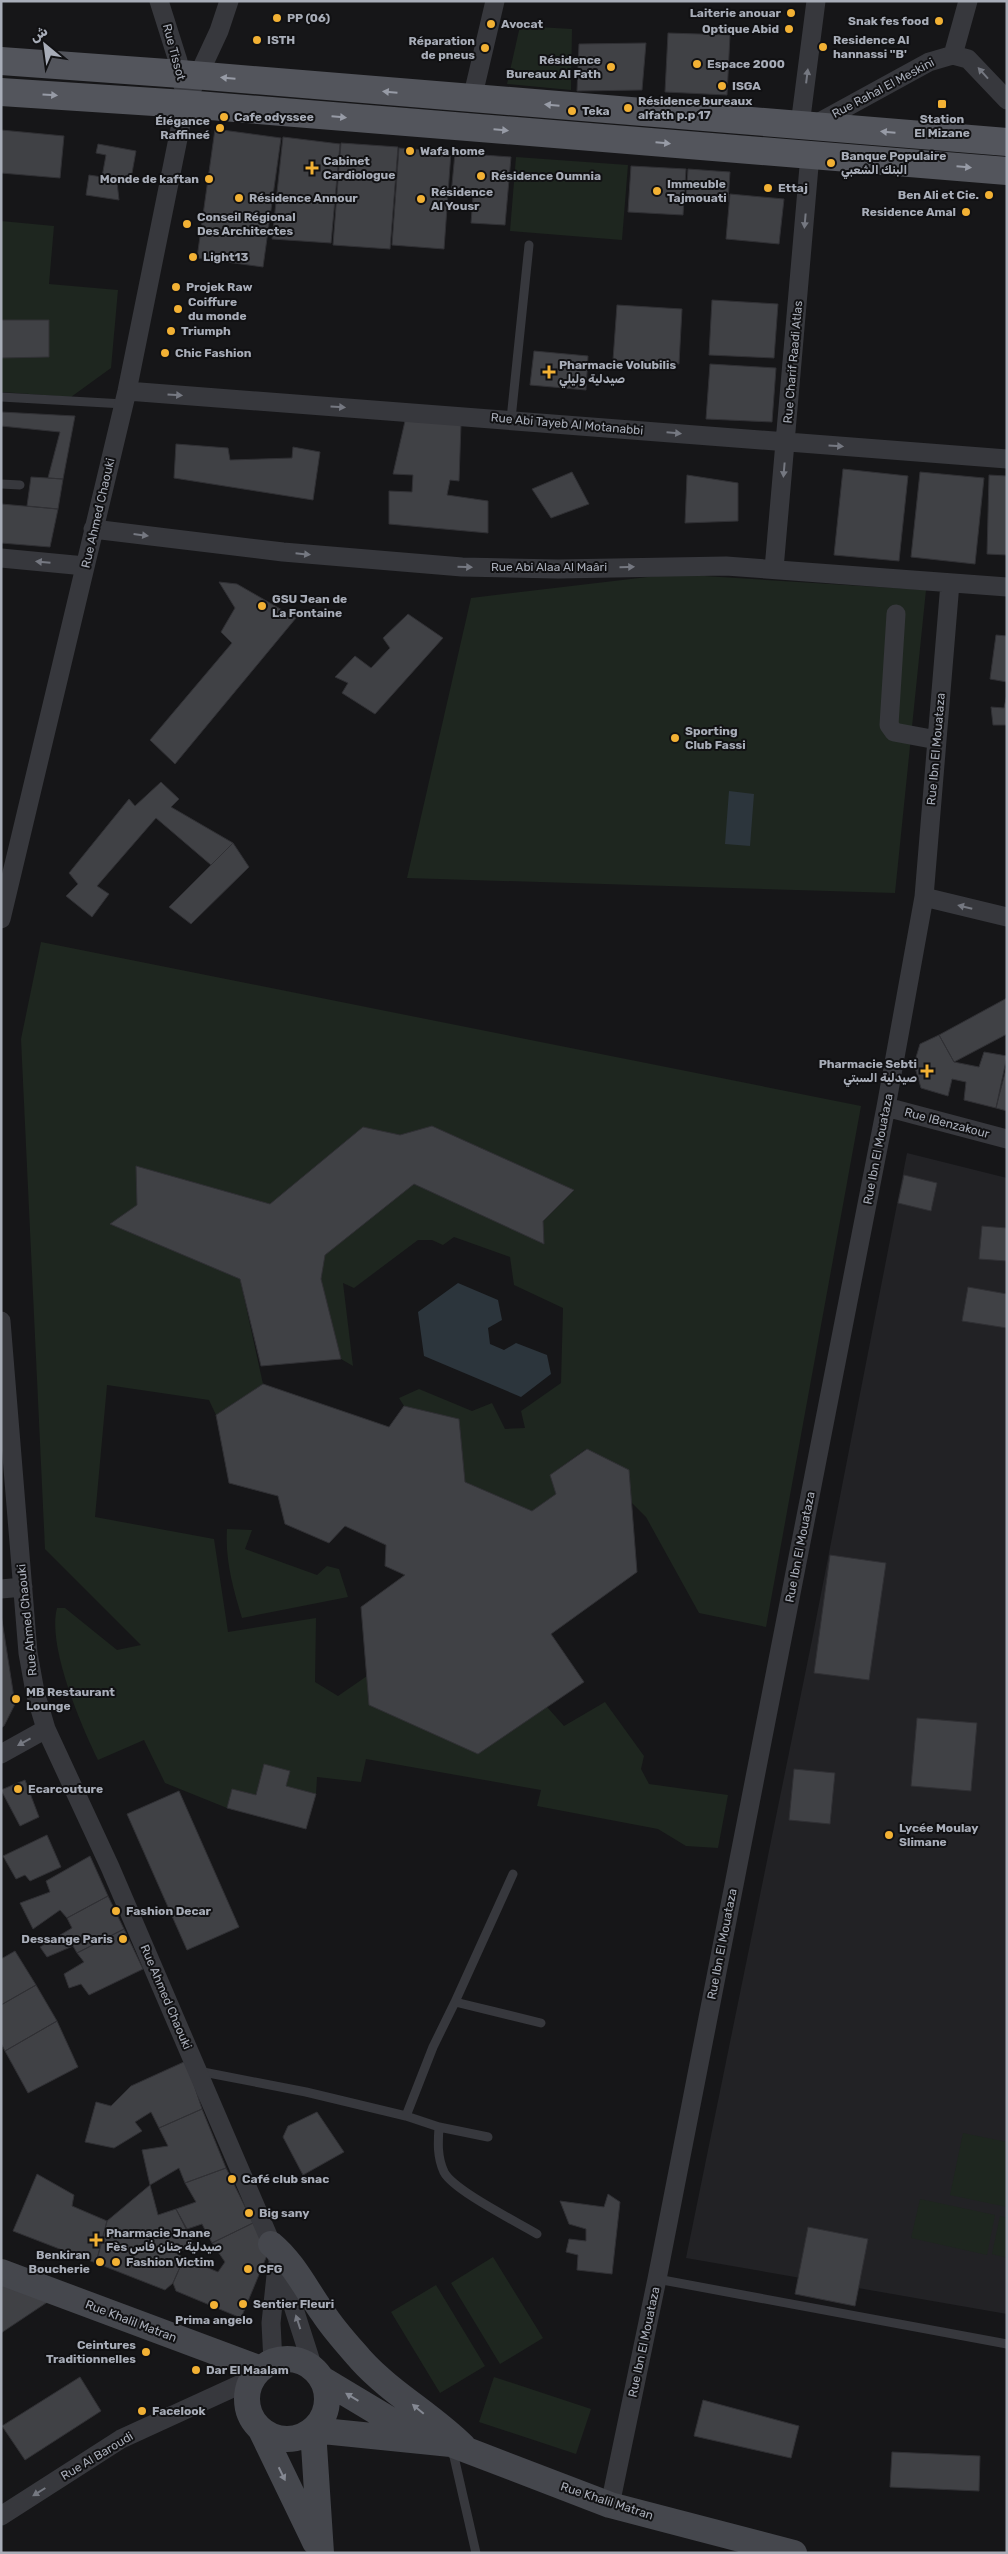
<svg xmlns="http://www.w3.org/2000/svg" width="1008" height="2554" font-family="Rubik,Cairo,sans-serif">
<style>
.built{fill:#222225}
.green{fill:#1e261f}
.water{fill:#2c353c}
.building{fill:#404145;stroke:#303034}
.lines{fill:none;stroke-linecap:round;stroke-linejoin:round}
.lane{stroke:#37383d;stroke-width:9}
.street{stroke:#37383d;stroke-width:19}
.secondary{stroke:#45474d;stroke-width:26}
.primary{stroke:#53555c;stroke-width:28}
.oneway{fill:#757881}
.oneway2{fill:#979ba6}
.oneway3{fill:#858993}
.poi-dot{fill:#f2b134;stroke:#111113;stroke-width:2}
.labels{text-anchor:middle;stroke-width:4;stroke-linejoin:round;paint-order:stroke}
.poi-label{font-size:12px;font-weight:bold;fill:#a8adb8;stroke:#111113;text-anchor:start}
.street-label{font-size:12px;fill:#a8adb8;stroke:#111113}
</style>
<rect width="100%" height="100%" fill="#161618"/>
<path class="built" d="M907 1153 1007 1178V2314L686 2258 812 1640Z"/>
<path class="green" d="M520 26 572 29 571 90 507 84Z
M516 157 628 165 622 240 510 231Z
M1 221 54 226 49 284 118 290 111 368 71 397 1 392Z
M673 574 926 590 895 893 407 878 471 598Z
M41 942 861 1106 766 1627 699 1613 646 1517 631 1502 628 1470 586 1449 550 1475 556 1494 532 1511 465 1482 459 1419 404 1406 399 1398 419 1389 472 1411 492 1403 505 1429 525 1428 521 1411 561 1383 563 1308 514 1285 510 1257 454 1237 443 1245 432 1240H418L354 1288 343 1283 353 1366 341 1359 321 1279 325 1255 414 1184 544 1243 543 1221 573 1190 432 1126 400 1135 363 1127 270 1204 136 1166 137 1205 111 1224 240 1279 263 1384 216 1415 209 1400 107 1385 95 1517 214 1539 228 1632 316 1618 315 1682 338 1696 367 1676 547 1707 564 1726 605 1702 644 1756 641 1769 649 1784 728 1795 718 1848 686 1846 658 1829 537 1806 541 1790 366 1759 361 1782 317 1777 316 1794 286 1786 290 1771 264 1764 256 1795 232 1789 227 1808 165 1783 144 1740 98 1760C81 1725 47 1646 57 1608H65L117 1650 141 1645 45 1549 21 1039Z
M227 1529 252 1530 245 1549 317 1575 327 1566 339 1569 348 1597 242 1618C233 1588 225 1560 227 1529Z
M963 2133 1007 2142V2207L950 2195Z
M920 2199 995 2215 987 2255 911 2238Z
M1000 2216 1007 2218V2258L992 2254Z
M493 2257 543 2338 500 2364 451 2283Z
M436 2285 485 2366 440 2393 391 2312Z
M494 2377 591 2409 576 2454 479 2422Z"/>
<path class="water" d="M729 791 754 794 750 846 725 844Z
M458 1283 498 1300 502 1320 488 1328 490 1344 504 1350 516 1343 547 1355 551 1374 521 1397 424 1356 418 1312Z"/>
<path class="building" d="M668 33 730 35 727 95 665 92Z
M646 43 642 90 577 91 579 44Z
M215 129 281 138 263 267 197 258Z
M1 130 64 136 60 178 1 173Z
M283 137 340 144 331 243 272 239Z
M341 143 398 147 390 249 333 245Z
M98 144 136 151 130 184 117 182 119 200 86 195 89 175 102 177 106 155 96 153Z
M399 148 451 152 444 249 392 245Z
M455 153 511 157 505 225 471 223 473 197 451 195Z
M631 166 686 169 683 215 628 212Z
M688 169 730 172 728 202 686 199Z
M730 194 784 199 779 244 726 239Z
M712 300 778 304 774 358 709 355Z
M617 305 682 309 679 364 613 360Z
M1 320H49V357L1 358Z
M534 351 588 356 586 390 530 385Z
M710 364 776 368 772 422 706 419Z
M1 412 75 416 63 479 48 478 60 432 1 426Z
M405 421 461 424 459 481 450 480 447 495 488 501V533L389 524V491L412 492 413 475 393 474Z
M176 444 228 448 230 460 292 458 293 447 320 452 313 500 174 478Z
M843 469 908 476 899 561 834 555Z
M572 472 589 504 551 518 532 489Z
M920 472 984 478 975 564 911 557Z
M687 475 738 483V521L685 523Z
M989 475 1007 476V555L987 554Z
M31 477 63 479 58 509 27 506Z
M1 504 58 509 50 547 1 543Z
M219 582 237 584 296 618 175 764 150 740 232 643 221 632 235 608Z
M408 614 443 638 375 714 342 693 348 683 335 677 355 656 371 668 390 648 383 638Z
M996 635 1007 636V682L990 679Z
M1007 694V725H993L991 707 1004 708Z
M161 782 179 799 171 807 233 843 211 865 156 818 97 886 109 894 92 917 66 896 78 884 69 873 129 799 135 806Z
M233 843 249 867 191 924 169 907Z
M1007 998V1034L954 1062 939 1035Z
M939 1035 954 1062 979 1067 984 1052 1007 1056 996 1108 964 1100 966 1082 952 1079 948 1096 921 1088 914 1064 920 1044Z
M1007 1065V1111L996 1108Z
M432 1126 574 1190 543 1221 544 1244 414 1184 325 1255 321 1279 341 1359 261 1366 240 1279 110 1224 137 1205 136 1166 270 1204 363 1127 400 1135Z
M904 1175 937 1183 931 1211 898 1203Z
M982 1226 1007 1228V1261L979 1259Z
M968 1287 1007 1294V1328L962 1321Z
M263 1384 389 1427 404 1406 459 1419 465 1482 532 1511 556 1494 550 1475 587 1449 629 1470 637 1572 551 1634 584 1682 478 1754 369 1705 361 1607 405 1575 385 1566 386 1545 345 1526 329 1543 285 1524 278 1496 229 1483 216 1415Z
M830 1555 886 1563 869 1680 814 1673Z
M1 1614 15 1704 4 1726 1 1728Z
M917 1718 977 1723 971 1791 911 1786Z
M264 1764 290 1771 286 1786 316 1794 306 1829 227 1808 232 1789 256 1795Z
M794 1769 835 1773 830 1824 789 1820Z
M25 1780 39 1817 20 1826 1 1790Z
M179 1791 239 1927 187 1950 127 1814Z
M47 1835 61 1867 30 1881 25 1875 16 1879 3 1856Z
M90 1856 108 1896 67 1918 60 1910 33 1929 20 1903 50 1892 46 1881Z
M108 1896 124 1929 77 1953 73 1946 47 1957 40 1947 72 1928 67 1918Z
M124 1929 143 1969 89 1995 81 1984 69 1988 64 1974 84 1962 77 1953Z
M15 1951 36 1985 1 2005V1959Z
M36 1985 57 2021 5 2051 1 2043V2005Z
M57 2021 78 2067 28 2093 5 2051Z
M186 2061 202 2109 159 2128 151 2112 135 2122 142 2131 114 2148 85 2142 96 2102 111 2106 131 2086Z
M202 2109 226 2168 185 2183 179 2168 150 2185 142 2150 168 2146 159 2128Z
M317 2112 344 2152 303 2175 283 2137 288 2126Z
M226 2168 253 2223 212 2243 202 2224 187 2229 176 2209 196 2202 185 2183Z
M37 2174 74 2195 72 2206 107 2221 96 2263 13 2231Z
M150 2185 158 2215 176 2209 195 2247 174 2252 184 2258 173 2283 165 2290 96 2263 107 2221Z
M608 2194 620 2202 612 2274 577 2270 578 2255 566 2252 569 2239 586 2241V2229L569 2224 560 2201 604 2207Z
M253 2223 268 2253 241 2318 176 2291 173 2283 184 2258 218 2272 225 2262 212 2243Z
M808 2227 868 2239 855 2306 795 2294Z
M1 2279 52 2299 1 2333Z
M80 2377 101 2411 25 2460 2 2426Z
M703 2400 799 2426 791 2458 694 2436Z
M892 2452 980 2456 979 2491 890 2487Z"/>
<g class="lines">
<path class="lane" d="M1 397 124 404
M511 419 529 245
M1 484 20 485
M455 2002 513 1874
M198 2071 306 2092 406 2116 433 2047 455 2002 541 2023
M406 2116 439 2127 488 2137
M439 2127C438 2142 437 2157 444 2172 453 2190 517 2222 537 2234
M657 2279 1007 2344
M452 2448 476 2553"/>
<path class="street" d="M159 1 178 61 183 86
M953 55 968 1
M472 99 495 1
M800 125 816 1
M814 125 929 62 953 55 968 59 1007 100
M127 391 1007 459
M93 529 283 552 462 567 558 569 726 566 1007 587
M1 558 85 566
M774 569 810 155
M896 614 889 725 894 732 937 740
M924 897 1007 917
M1 919 127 391 185 104 219 31 229 1
M886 1107 1007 1139
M1 1321 28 1653 35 1692 46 1729 110 1867 278 2259 313 2368
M1 1589 23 1587
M1 1754 46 1729
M273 2362 271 2323 277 2266
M610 2505 657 2279 886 1107 924 897 950 583
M1 2516 121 2439 252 2379"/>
<path class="secondary" d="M271 2244C293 2262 306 2289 323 2313 334 2330 348 2345 361 2360 391 2393 432 2415 463 2446
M1 2272 261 2369
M247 2399a40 40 0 1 1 80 0a40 40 0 1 1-80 0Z
M322 2379 417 2436
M261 2430 315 2542
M321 2553 313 2430 451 2444 610 2505 794 2553"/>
<path class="primary" d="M1 61 181 74 1007 142
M1 92 185 104 1007 171"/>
</g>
<defs><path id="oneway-solid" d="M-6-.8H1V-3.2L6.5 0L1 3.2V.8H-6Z" transform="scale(1.25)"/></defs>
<g class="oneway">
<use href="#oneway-solid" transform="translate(983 73) rotate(-132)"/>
<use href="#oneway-solid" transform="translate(807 76) rotate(-83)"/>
<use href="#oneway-solid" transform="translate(805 221) rotate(95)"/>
<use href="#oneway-solid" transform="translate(175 395) rotate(4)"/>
<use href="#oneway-solid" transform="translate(338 407) rotate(4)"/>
<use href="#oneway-solid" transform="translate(674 433) rotate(5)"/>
<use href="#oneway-solid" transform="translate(836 446) rotate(4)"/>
<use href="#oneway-solid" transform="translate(784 470) rotate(95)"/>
<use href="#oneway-solid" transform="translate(141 535) rotate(7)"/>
<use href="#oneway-solid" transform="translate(303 554) rotate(6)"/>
<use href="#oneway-solid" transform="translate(43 562) rotate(-175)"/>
<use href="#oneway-solid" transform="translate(465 567) rotate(2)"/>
<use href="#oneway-solid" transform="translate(627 567) rotate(-1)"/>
<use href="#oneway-solid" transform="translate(965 907) rotate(-166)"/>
<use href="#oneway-solid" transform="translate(24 1742) rotate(151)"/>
<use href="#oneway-solid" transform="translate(298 2322) rotate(-108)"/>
<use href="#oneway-solid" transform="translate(39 2492) rotate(148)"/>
</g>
<g class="oneway2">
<use href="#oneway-solid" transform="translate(228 78) rotate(-175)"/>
<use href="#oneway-solid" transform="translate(390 92) rotate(-175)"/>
<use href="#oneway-solid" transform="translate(50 95) rotate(4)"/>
<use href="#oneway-solid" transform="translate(552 105) rotate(-175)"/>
<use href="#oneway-solid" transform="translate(339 117) rotate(5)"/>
<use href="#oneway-solid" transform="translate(501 130) rotate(5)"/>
<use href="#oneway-solid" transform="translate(888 132) rotate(-175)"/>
<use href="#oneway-solid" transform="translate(663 143) rotate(5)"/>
<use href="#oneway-solid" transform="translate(964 167) rotate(5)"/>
</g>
<g class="oneway3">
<use href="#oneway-solid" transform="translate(352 2397) rotate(-149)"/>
<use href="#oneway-solid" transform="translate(418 2409) rotate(-140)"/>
<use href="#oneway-solid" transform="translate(282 2474) rotate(64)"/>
</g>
<g class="poi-dot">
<circle cx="791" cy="13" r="5"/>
<circle cx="277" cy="18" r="5"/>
<circle cx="939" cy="21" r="5"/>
<circle cx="491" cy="24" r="5"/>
<circle cx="789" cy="29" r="5"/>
<circle cx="257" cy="40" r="5"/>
<circle cx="823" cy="47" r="5"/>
<circle cx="485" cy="48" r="5"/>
<circle cx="697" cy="64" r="5"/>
<circle cx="611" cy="67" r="5"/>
<circle cx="722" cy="86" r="5"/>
<rect x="937" y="99" width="10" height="10" rx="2.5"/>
<circle cx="628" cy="108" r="5"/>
<circle cx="572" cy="111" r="5"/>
<circle cx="224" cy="117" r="5"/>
<circle cx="220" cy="128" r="5"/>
<circle cx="410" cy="151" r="5"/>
<circle cx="831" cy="163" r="5"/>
<path d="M309.5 160.5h5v5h5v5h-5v5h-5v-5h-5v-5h5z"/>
<circle cx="481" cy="176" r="5"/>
<circle cx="209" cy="179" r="5"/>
<circle cx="768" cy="188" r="5"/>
<circle cx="657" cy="191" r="5"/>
<circle cx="989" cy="195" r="5"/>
<circle cx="239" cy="198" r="5"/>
<circle cx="421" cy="199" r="5"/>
<circle cx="966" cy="212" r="5"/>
<circle cx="187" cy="224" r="5"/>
<circle cx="193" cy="257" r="5"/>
<circle cx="176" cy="287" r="5"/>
<circle cx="178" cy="309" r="5"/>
<circle cx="171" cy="331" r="5"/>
<circle cx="165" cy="353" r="5"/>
<path d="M546.5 364.5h5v5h5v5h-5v5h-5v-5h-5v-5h5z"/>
<circle cx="262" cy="606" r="5"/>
<circle cx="675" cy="738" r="5"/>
<path d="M924.5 1063.5h5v5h5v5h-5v5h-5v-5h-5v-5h5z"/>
<circle cx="16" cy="1699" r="5"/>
<circle cx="18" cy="1789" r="5"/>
<circle cx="889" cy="1835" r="5"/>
<circle cx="116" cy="1911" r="5"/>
<circle cx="123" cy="1939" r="5"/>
<circle cx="232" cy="2179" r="5"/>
<circle cx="249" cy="2213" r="5"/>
<path d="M93.5 2232.5h5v5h5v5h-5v5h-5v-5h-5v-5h5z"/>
<circle cx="100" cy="2262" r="5"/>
<circle cx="116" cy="2262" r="5"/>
<circle cx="248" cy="2269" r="5"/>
<circle cx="243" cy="2304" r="5"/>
<circle cx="214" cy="2305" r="5"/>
<circle cx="146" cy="2352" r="5"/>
<circle cx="196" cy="2370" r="5"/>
<circle cx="142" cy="2411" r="5"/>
</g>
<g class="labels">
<g class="poi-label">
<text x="781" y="17" text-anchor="end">Laiterie anouar</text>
<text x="287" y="22">PP (06)</text>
<text x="929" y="25" text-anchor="end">Snak fes food</text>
<text x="501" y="28">Avocat</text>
<text x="779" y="33" text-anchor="end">Optique Abid</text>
<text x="267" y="44">ISTH</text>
<text x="833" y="44">Residence Al<tspan x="833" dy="14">hannassi ''B'</tspan></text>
<text x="475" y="45" text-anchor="end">Réparation<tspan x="475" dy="14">de pneus</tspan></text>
<text x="601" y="64" text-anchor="end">Résidence<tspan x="601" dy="14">Bureaux Al Fath</tspan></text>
<text x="707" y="68">Espace 2000</text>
<text x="732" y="90">ISGA</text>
<text x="638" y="105">Résidence bureaux<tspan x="638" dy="14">alfath p.p 17</tspan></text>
<text x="582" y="115">Teka</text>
<text x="234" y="121">Cafe odyssee</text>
<text x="942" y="123" text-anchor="middle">Station<tspan x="942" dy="14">El Mizane</tspan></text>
<text x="210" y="125" text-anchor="end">Élégance<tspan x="210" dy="14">Raffineé</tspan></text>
<text x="420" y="155">Wafa home</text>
<text x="841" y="160">Banque Populaire<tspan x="841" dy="14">البنك الشعبي</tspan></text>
<text x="323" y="165">Cabinet<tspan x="323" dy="14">Cardiologue</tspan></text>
<text x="491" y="180">Résidence Oumnia</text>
<text x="199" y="183" text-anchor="end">Monde de kaftan</text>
<text x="667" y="188">Immeuble<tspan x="667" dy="14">Tajmouati</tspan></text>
<text x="778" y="192">Ettaj</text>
<text x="431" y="196">Résidence<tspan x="431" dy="14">Al Yousr</tspan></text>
<text x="979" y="199" text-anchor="end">Ben Ali et Cie.</text>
<text x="249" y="202">Résidence Annour</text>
<text x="956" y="216" text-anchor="end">Residence Amal</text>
<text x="197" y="221">Conseil Régional<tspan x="197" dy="14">Des Architectes</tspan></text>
<text x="203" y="261">Light13</text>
<text x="186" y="291">Projek Raw</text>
<text x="188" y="306">Coiffure<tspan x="188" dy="14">du monde</tspan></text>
<text x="181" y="335">Triumph</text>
<text x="175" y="357">Chic Fashion</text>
<text x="559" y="369">Pharmacie Volubilis<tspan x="559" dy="14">صيدلية وليلي</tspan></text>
<text x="272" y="603">GSU Jean de<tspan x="272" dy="14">La Fontaine</tspan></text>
<text x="685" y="735">Sporting<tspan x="685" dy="14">Club Fassi</tspan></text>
<text x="917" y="1068" text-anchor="end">Pharmacie Sebti<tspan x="917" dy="14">صيدلية السبتي</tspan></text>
<text x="26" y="1696">MB Restaurant<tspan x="26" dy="14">Lounge</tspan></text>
<text x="28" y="1793">Ecarcouture</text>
<text x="899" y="1832">Lycée Moulay<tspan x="899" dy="14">Slimane</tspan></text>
<text x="126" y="1915">Fashion Decar</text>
<text x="113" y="1943" text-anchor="end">Dessange Paris</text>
<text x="242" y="2183">Café club snac</text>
<text x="259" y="2217">Big sany</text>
<text x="106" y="2237">Pharmacie Jnane<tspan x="106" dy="14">Fès صيدلية جنان فاس</tspan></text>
<text x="90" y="2259" text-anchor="end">Benkiran<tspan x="90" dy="14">Boucherie</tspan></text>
<text x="126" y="2266">Fashion Victim</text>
<text x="258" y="2273">CFG</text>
<text x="253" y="2308">Sentier Fleuri</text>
<text x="214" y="2324" text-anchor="middle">Prima angelo</text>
<text x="136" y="2349" text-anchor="end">Ceintures<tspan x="136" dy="14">Traditionnelles</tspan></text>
<text x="206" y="2374">Dar El Maalam</text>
<text x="152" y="2415">Facelook</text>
</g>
<g class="street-label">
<text transform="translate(174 52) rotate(75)" y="4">Rue Tissot</text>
<text transform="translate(883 88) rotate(-28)" y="4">Rue Rahal El Meskini</text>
<text transform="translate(793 362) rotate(-85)" y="4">Rue Charif Raadi Atlas</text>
<text transform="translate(567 424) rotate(5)" y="4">Rue Abi Tayeb Al Motanabbi</text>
<text transform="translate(98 513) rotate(-77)" y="4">Rue Ahmed Chaouki</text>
<text x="549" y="571">Rue Abi Alaa Al Maâri</text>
<text transform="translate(936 749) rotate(-85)" y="4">Rue Ibn El Mouataza</text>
<text transform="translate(947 1123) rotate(15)" y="4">Rue IBenzakour</text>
<text transform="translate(878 1149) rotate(-79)" y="4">Rue Ibn El Mouataza</text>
<text transform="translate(800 1547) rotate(-79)" y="4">Rue Ibn El Mouataza</text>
<text transform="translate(27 1620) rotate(-96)" y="4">Rue Ahmed Chaouki</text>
<text transform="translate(722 1944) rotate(-79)" y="4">Rue Ibn El Mouataza</text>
<text transform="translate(166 1997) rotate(67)" y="4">Rue Ahmed Chaouki</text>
<text transform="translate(131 2321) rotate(21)" y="4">Rue Khalil Matran</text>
<text transform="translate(644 2342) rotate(-78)" y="4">Rue Ibn El Mouataza</text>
<text transform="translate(97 2456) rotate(-31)" y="4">Rue Al Baroudi</text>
<text transform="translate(607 2501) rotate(18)" y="4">Rue Khalil Matran</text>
</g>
</g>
<rect width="1008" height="2554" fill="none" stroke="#a8adb8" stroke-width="5"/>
<g transform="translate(45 45) rotate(331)" stroke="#111113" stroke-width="4" paint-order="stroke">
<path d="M0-4L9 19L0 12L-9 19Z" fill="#a8adb8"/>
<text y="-8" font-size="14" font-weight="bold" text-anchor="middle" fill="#a8adb8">ش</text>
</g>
</svg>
